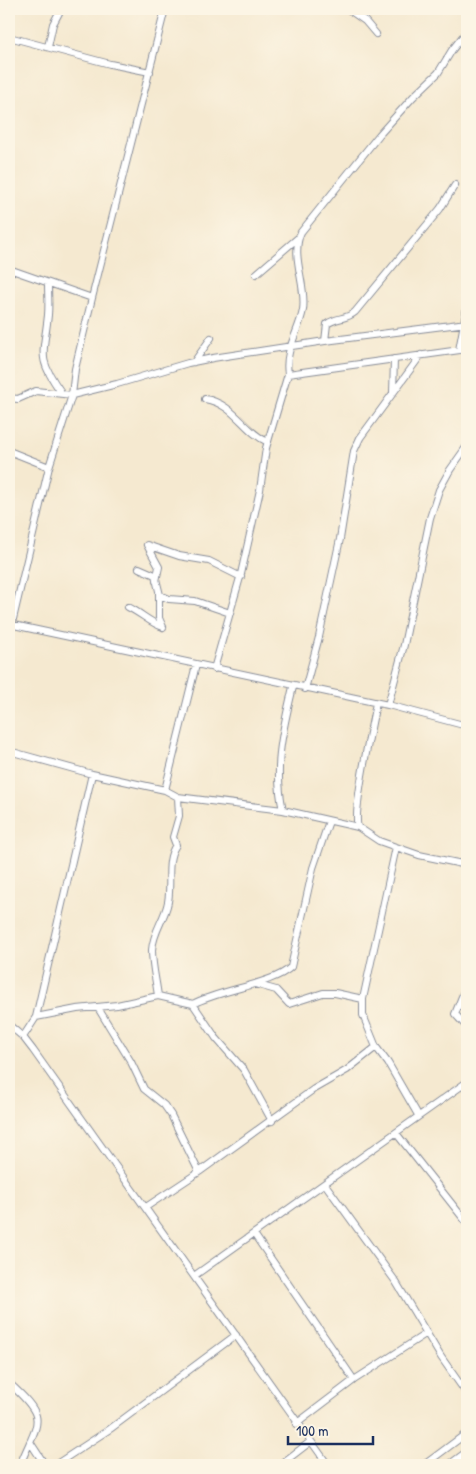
<svg xmlns="http://www.w3.org/2000/svg" width="476" height="1474" font-family="'Patrick Hand',sans-serif">
<style>
.lines{fill:none;stroke-linecap:round;stroke-linejoin:round}
.minor-casing{stroke:#888c97;stroke-width:8}
.trunk-casing{stroke:#888c97;stroke-width:12}
.minor{stroke:#fff;stroke-width:6}
.trunk{stroke:#fff;stroke-width:10}
</style>
<rect width="100%" height="100%" fill="#fcf5e5"/>
<filter id="ink" filterUnits="userSpaceOnUse"><feTurbulence type="fractalNoise" baseFrequency=".02" numOctaves="2"/><feDisplacementMap in="SourceGraphic" scale="10" xChannelSelector="R" yChannelSelector="G"/><feConvolveMatrix kernelMatrix="1 2 1 2 8 2 1 2 1" color-interpolation-filters="sRGB"/></filter>
<filter id="wash" filterUnits="userSpaceOnUse"><feTurbulence type="fractalNoise" baseFrequency=".0096" numOctaves="4" result="noise"/><feDisplacementMap in="SourceGraphic" scale="20" xChannelSelector="R" yChannelSelector="G"/><feGaussianBlur stdDeviation="1.12" result="paint"/><feColorMatrix in="noise" values="0 0 0 0 0 0 0 0 0 0 0 0 0 0 0 0 0 1.4 0 .05"/><feComposite in="paint" operator="in"/></filter>
<g filter="url(#wash)">
<rect width="100%" height="100%" fill="#f5e9d0"/>
</g>
<g filter="url(#ink)">
<g class="lines">
<defs>
<path id="minor" d="M348 9 365 21 376 34
M9 37 110 64 150 72
M48 47 53 24 61 9
M9 269 92 298
M256 274 299 237
M48 284C48 294 49 305 48 315 44 354 36 357 61 392
M325 341 327 324C336 317 346 320 355 312L440 209 455 185
M459 350 467 307
M194 362 211 338
M288 374C284 350 299 332 303 310 307 285 290 256 301 232L379 135 413 97 438 73 452 50 467 31
M393 393 394 359
M9 398 18 399 36 391 72 395 117 384 188 363 213 358 325 341 467 323
M205 399C235 404 244 432 268 442
M9 451 49 467
M139 568 155 575 160 595 169 599 195 601 230 613
M156 581 159 567 147 545 179 556 209 561 241 577
M159 593V618L163 627
M128 607C141 613 150 623 163 627
M9 624 388 705 467 726
M9 628 13 619 49 467 72 395 75 369 92 298 165 9
M214 669 241 574 260 490 266 448 288 374 467 349
M305 689 319 637 340 539 354 451 360 438 421 355
M388 705 404 645 430 518 439 490 450 470 467 446
M9 751 92 774 36 1017 23 1037
M92 774 165 790 178 797 283 810 358 827 379 841 396 847 419 855 467 865
M165 790 196 665
M283 810C273 767 283 729 293 687
M358 827C352 812 372 725 376 703
M255 984 276 990 289 1004 323 993H335L363 999
M467 984 455 1014 467 1027
M158 996C156 980 152 965 152 950 153 933 163 921 167 906 173 887 164 862 176 845L173 837 179 816 178 797
M193 1004C219 990 274 984 291 967L313 868 329 821
M98 1008 131 1062 144 1089 164 1105 171 1115 199 1172
M36 1017 77 1009 117 1005 158 996 193 1004 216 1038 244 1070 272 1121
M9 1025 23 1037 33 1050 328 1465
M376 1047 363 1015V999L396 847
M396 1133 467 1223
M325 1184 396 1282 441 1357 467 1394
M146 1207 199 1172 314 1089 347 1070 376 1047 388 1063 418 1115
M254 1234 354 1380
M194 1276 467 1082
M9 1383C50 1420 38 1420 20 1465
M296 1424 354 1380 427 1333
M30 1442 45 1465
M55 1465 110 1429 236 1335
M280 1465 310 1442
M424 1465 467 1433"/>
<path id="trunk" d="M452 1465 467 1454"/>
</defs>
<use href="#minor" class="minor-casing"/>
<use href="#trunk" class="trunk-casing"/>
<use href="#minor" class="minor"/>
<use href="#trunk" class="trunk"/>
</g>
</g>
<rect width="476" height="1474" fill="none" stroke="#fcf5e5" stroke-width="30"/>
<path d="M288 1436v8h85v-8" fill="none" stroke="#1b2f5e" stroke-width="2.5"/>
<text x="296" y="1436" font-size="15" fill="#1b2f5e" stroke="#fcf5e5" stroke-width="4" paint-order="stroke">100 m</text>
</svg>
